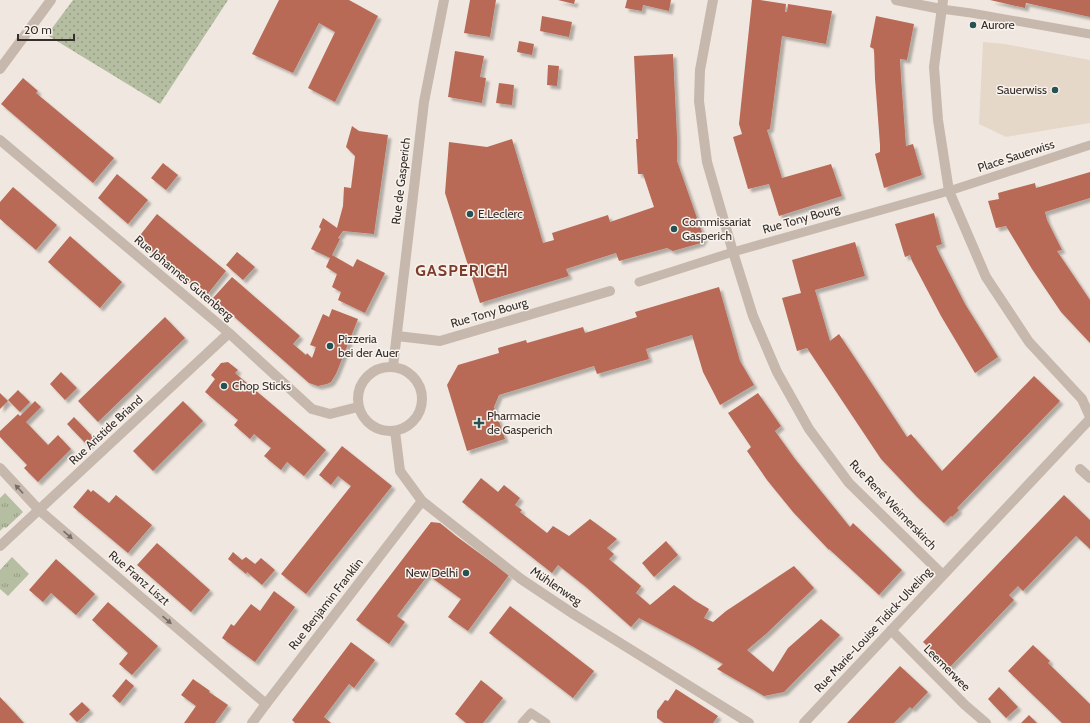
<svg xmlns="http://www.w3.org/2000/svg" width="1090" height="723" font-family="Cabin,sans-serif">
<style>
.grass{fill:url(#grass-dots)}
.park{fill:url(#park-tufts)}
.plaza{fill:#e6d8c9}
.building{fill:#b86a56;filter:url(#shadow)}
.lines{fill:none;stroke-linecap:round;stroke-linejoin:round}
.service{stroke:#c7b8ad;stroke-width:9}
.minor{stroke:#c7b8ad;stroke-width:10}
.tertiary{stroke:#c7b8ad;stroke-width:10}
.oneway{fill:#786c66}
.poi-dot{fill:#255253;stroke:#f8f2ec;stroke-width:1.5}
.labels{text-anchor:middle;stroke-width:3;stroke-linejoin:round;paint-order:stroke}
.poi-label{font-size:12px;fill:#372e2b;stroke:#f8f2ec;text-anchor:start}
.street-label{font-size:12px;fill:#372e2b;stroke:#f8f2ec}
.district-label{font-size:16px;font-weight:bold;letter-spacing:1px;fill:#7c3d2d;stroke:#f8f2ec}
</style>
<defs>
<pattern id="grass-dots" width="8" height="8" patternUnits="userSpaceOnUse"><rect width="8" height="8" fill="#b6bea2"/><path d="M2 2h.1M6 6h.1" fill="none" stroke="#959b84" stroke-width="1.8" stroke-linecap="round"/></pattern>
<pattern id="park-tufts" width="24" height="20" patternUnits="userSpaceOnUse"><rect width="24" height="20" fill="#b6bea2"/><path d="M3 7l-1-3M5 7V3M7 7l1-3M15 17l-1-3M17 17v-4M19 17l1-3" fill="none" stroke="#959b84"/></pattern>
<filter id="shadow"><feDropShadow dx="3.5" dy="3.5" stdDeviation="1" flood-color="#0004"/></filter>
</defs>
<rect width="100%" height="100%" fill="#f0e8e0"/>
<path class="grass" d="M73 0H228L160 104 47 35Z"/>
<path class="park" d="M5 493 23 512 6 528 4 527 0 531V498Z
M12 557 29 574 8 596 0 589V570Z"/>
<path class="plaza" d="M983 42 1005 44 1090 60V123L1006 137 979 124Z"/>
<path class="building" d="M279 0H349L378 16 335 102 308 88 335 32 319 23 293 73 252 54Z
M470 0H496L490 37 464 33Z
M558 0H575L574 4Z
M627 0H671L669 11 643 5 642 11 625 8Z
M752 0H760L786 4 785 12H787L788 4 832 11 826 44 782 36 770 129 767 130 782 178 831 164 842 196 779 216 769 184 748 189 733 137 742 134 739 124Z
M990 0H1090V17L1026 3 1025 8Z
M542 16 572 22 569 37 540 31Z
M876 16 914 24 907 60 900 59 901 77 906 146 913 144 922 175 884 188 875 154 880 152V145L875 79 874 49 870 47Z
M519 41 534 44 532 55 517 52Z
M455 51 484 56 480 77 486 78 482 103 448 97Z
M673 54 677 137V161L704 238 701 243 673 251 667 248 619 261 616 253 566 269 569 276 480 303 445 193 449 142 487 147 512 139 543 243 554 240 552 233 608 215 610 222 654 207 643 174H638L636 139H638L634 56Z
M548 65 559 66 557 86 547 85Z
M23 78 38 91 36 93 114 158 93 183 1 104Z
M499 83 514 85 512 105 496 103Z
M352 126 359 131 388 135 374 234 343 231 338 238 340 239 332 255 353 267 357 259 385 273 365 313 338 300 341 292 332 287 337 274 326 267 330 258 311 249 321 229 319 227 323 218 337 228 343 206 344 187 351 188 355 156 346 147Z
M163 163 178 175 166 190 151 178Z
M1090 172V198L1045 212 1047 220 1062 250 1057 251 1090 300V343L1061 312 1032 269 1006 226 996 228 988 201 999 199 998 193 1035 183 1036 188Z
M117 174 148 200 128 224 98 198Z
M13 187 57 225 36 250 0 219V202Z
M934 213 942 244 936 246 939 253 965 304 998 357 975 373 941 316 912 261 910 255 905 257 895 224Z
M157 214 226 271 206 296 137 239Z
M70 236 122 282 100 308 48 262Z
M855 242 865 276 815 290 830 341 839 334 907 437 911 434 942 471 1034 376 1060 401 957 508 959 510 952 517 951 516 944 523 917 497 881 459 807 348 797 351 782 298 801 293 792 260Z
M237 252 255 267 243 280 226 265Z
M232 277 300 336 293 344 306 355 307 353 312 358 316 347 310 345 323 314 329 317 332 309 358 319 336 374 331 382 327 384 318 386 309 383 213 298Z
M719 287 740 361 754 385 720 405 703 372 692 335 646 349 649 359 597 374 594 366 499 395 494 407 505 439 467 451 447 385 458 365 499 353 498 348 526 340 527 343 583 327 585 333 637 317 635 312Z
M165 317 185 338 98 422 78 401Z
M228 362 238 370 235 373 326 450 304 476 287 462 281 470 264 456 271 448 254 434 250 439 234 425 238 420 205 392 215 379 211 375 221 363Z
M61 372 77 388 65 400 50 384Z
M18 390 30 402 20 412 8 400Z
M0 393 8 401 0 409Z
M758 393 781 426 775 431 795 459 850 527 853 523 902 570 879 595 829 549V550L793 512 767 480 747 451 751 447 728 413Z
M35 401 41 407 26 422 48 445 58 435 71 449 38 482 24 468 27 465 0 437V431L18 414 20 416Z
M183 401 203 421 153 471 133 451Z
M74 417 95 439 88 446 67 424Z
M342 446 392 486 306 594 281 574 351 486 338 476 331 485 319 475Z
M481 478 498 492 504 485 520 498 515 505 522 510 520 512 547 533 553 526 569 536 590 519 617 539 607 548 614 554 609 559 641 586 636 593 650 605 674 585 694 600 709 609 704 618 713 622 726 611 794 566 814 588 766 634 747 650 773 672 788 648 821 619 840 635 784 692 764 696 717 669 723 664 692 646 639 618 631 627 586 587 558 565 552 573 462 502Z
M88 489 91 492 93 490 109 503 116 495 152 525 128 553 73 507Z
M1064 495 1090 520V549L1076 536 1023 591 1018 586 1009 595 1014 600 950 667 923 642Z
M431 522 440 523 456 536 509 575 468 631 448 617 461 599 428 575 397 616 405 622 389 644 356 620Z
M666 541 678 555 654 577 642 563Z
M157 543 210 590 191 612 137 565Z
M233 552 242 560 246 557 255 564 261 558 275 570 262 585 247 572 246 574 228 559Z
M56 559 95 594 76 615 51 593 43 602 29 590Z
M274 591 295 607 255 662 222 638 231 624 234 626 251 604 260 611Z
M108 602 158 646 132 675 119 664 128 653 92 620Z
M510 606 594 671 573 698 489 633Z
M351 642 375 660 354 688 349 684 324 717 331 723H295L292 720Z
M1033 645 1050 661 1048 663 1090 704V723H1062L1008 671Z
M900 666 928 692 912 709 910 707 894 723H847Z
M126 679 134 686 120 703 112 696Z
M193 679 210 691 209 692 228 705 215 723H184L196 706 181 695Z
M481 680 503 698 483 723H466L455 714Z
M999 687 1018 707 1006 718 988 699Z
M676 689 718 716 713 723H664L657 718V711L665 700 668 701Z
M0 697 15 713 24 723H0Z
M82 702 90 710 77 722 69 714Z
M1029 715 1037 723H1021Z"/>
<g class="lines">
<path class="service" d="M941 9 971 13 1090 34
M639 282 733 252 949 191 1090 145
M522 723 531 713 546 723"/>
<path class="minor" d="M713 0 700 70 699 101 707 162 733 252 753 316 777 372 809 429 849 483 943 575
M896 0 941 9
M943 0 934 67 938 120 949 191 986 277 1029 342 1082 399 1090 417
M0 69 51 0
M0 140 229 333 312 409 330 414 358 407
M397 336 440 341 610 291
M0 468 39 510 266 704
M1080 469 1090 478
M0 546 229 333
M891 630 965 705 986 723
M804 723 1090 419"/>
<path class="tertiary" d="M393 367 424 102 444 0
M358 399a32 32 0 1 1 64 0a32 32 0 1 1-64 0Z
M395 431 400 471 422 501 521 579 575 615 749 723
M252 723 266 704 422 501"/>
</g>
<defs><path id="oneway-solid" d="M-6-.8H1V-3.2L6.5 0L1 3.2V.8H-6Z"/></defs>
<g class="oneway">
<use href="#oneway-solid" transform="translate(19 489) rotate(-133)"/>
<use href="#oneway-solid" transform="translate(68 535) rotate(41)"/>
<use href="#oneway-solid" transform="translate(167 620) rotate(41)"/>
</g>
<g class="poi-dot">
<circle cx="973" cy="25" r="4"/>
<circle cx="1055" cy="90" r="4"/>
<circle cx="470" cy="214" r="4"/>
<circle cx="674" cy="229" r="4"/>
<circle cx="330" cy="346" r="4"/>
<circle cx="224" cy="386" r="4"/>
<path d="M477 417h4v4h4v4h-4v4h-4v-4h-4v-4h4z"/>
<circle cx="466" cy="573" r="4"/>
</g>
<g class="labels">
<g class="poi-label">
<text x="981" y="29">Aurore</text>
<text x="1047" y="94" text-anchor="end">Sauerwiss</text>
<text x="478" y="218">E.Leclerc</text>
<text x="682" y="226">Commissariat<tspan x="682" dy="14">Gasperich</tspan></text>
<text x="338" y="343">Pizzeria<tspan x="338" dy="14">bei der Auer</tspan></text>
<text x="232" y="390">Chop Sticks</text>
<text x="487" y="420">Pharmacie<tspan x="487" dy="14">de Gasperich</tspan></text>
<text x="458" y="577" text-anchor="end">New Delhi</text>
</g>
<g class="street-label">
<text transform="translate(1016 156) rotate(-18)" y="4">Place Sauerwiss</text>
<text transform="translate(401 181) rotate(-83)" y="4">Rue de Gasperich</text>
<text transform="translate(801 219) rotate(-16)" y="4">Rue Tony Bourg</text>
<text transform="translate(184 278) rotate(40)" y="4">Rue Johannes Gutenberg</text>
<text transform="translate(489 313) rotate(-16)" y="4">Rue Tony Bourg</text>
<text transform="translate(106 430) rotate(-43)" y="4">Rue Aristide Briand</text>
<text transform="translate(893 505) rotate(46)" y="4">Rue René Weimerskirch</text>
<text transform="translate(139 578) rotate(41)" y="4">Rue Franz Liszt</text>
<text transform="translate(556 586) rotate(34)" y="4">Mühlenweg</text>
<text transform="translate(326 604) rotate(-52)" y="4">Rue Benjamin Franklin</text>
<text transform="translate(873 630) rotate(-47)" y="4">Rue Marie-Louise Tidick-Ulveling</text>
<text transform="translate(947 668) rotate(45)" y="4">Leemerwee</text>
</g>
<g class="district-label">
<text x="462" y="276">GASPERICH</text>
</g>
</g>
<path d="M18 34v6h56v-6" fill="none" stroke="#372e2b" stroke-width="2"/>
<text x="24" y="34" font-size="12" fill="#372e2b" stroke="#f8f2ec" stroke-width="3" paint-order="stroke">20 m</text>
</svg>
